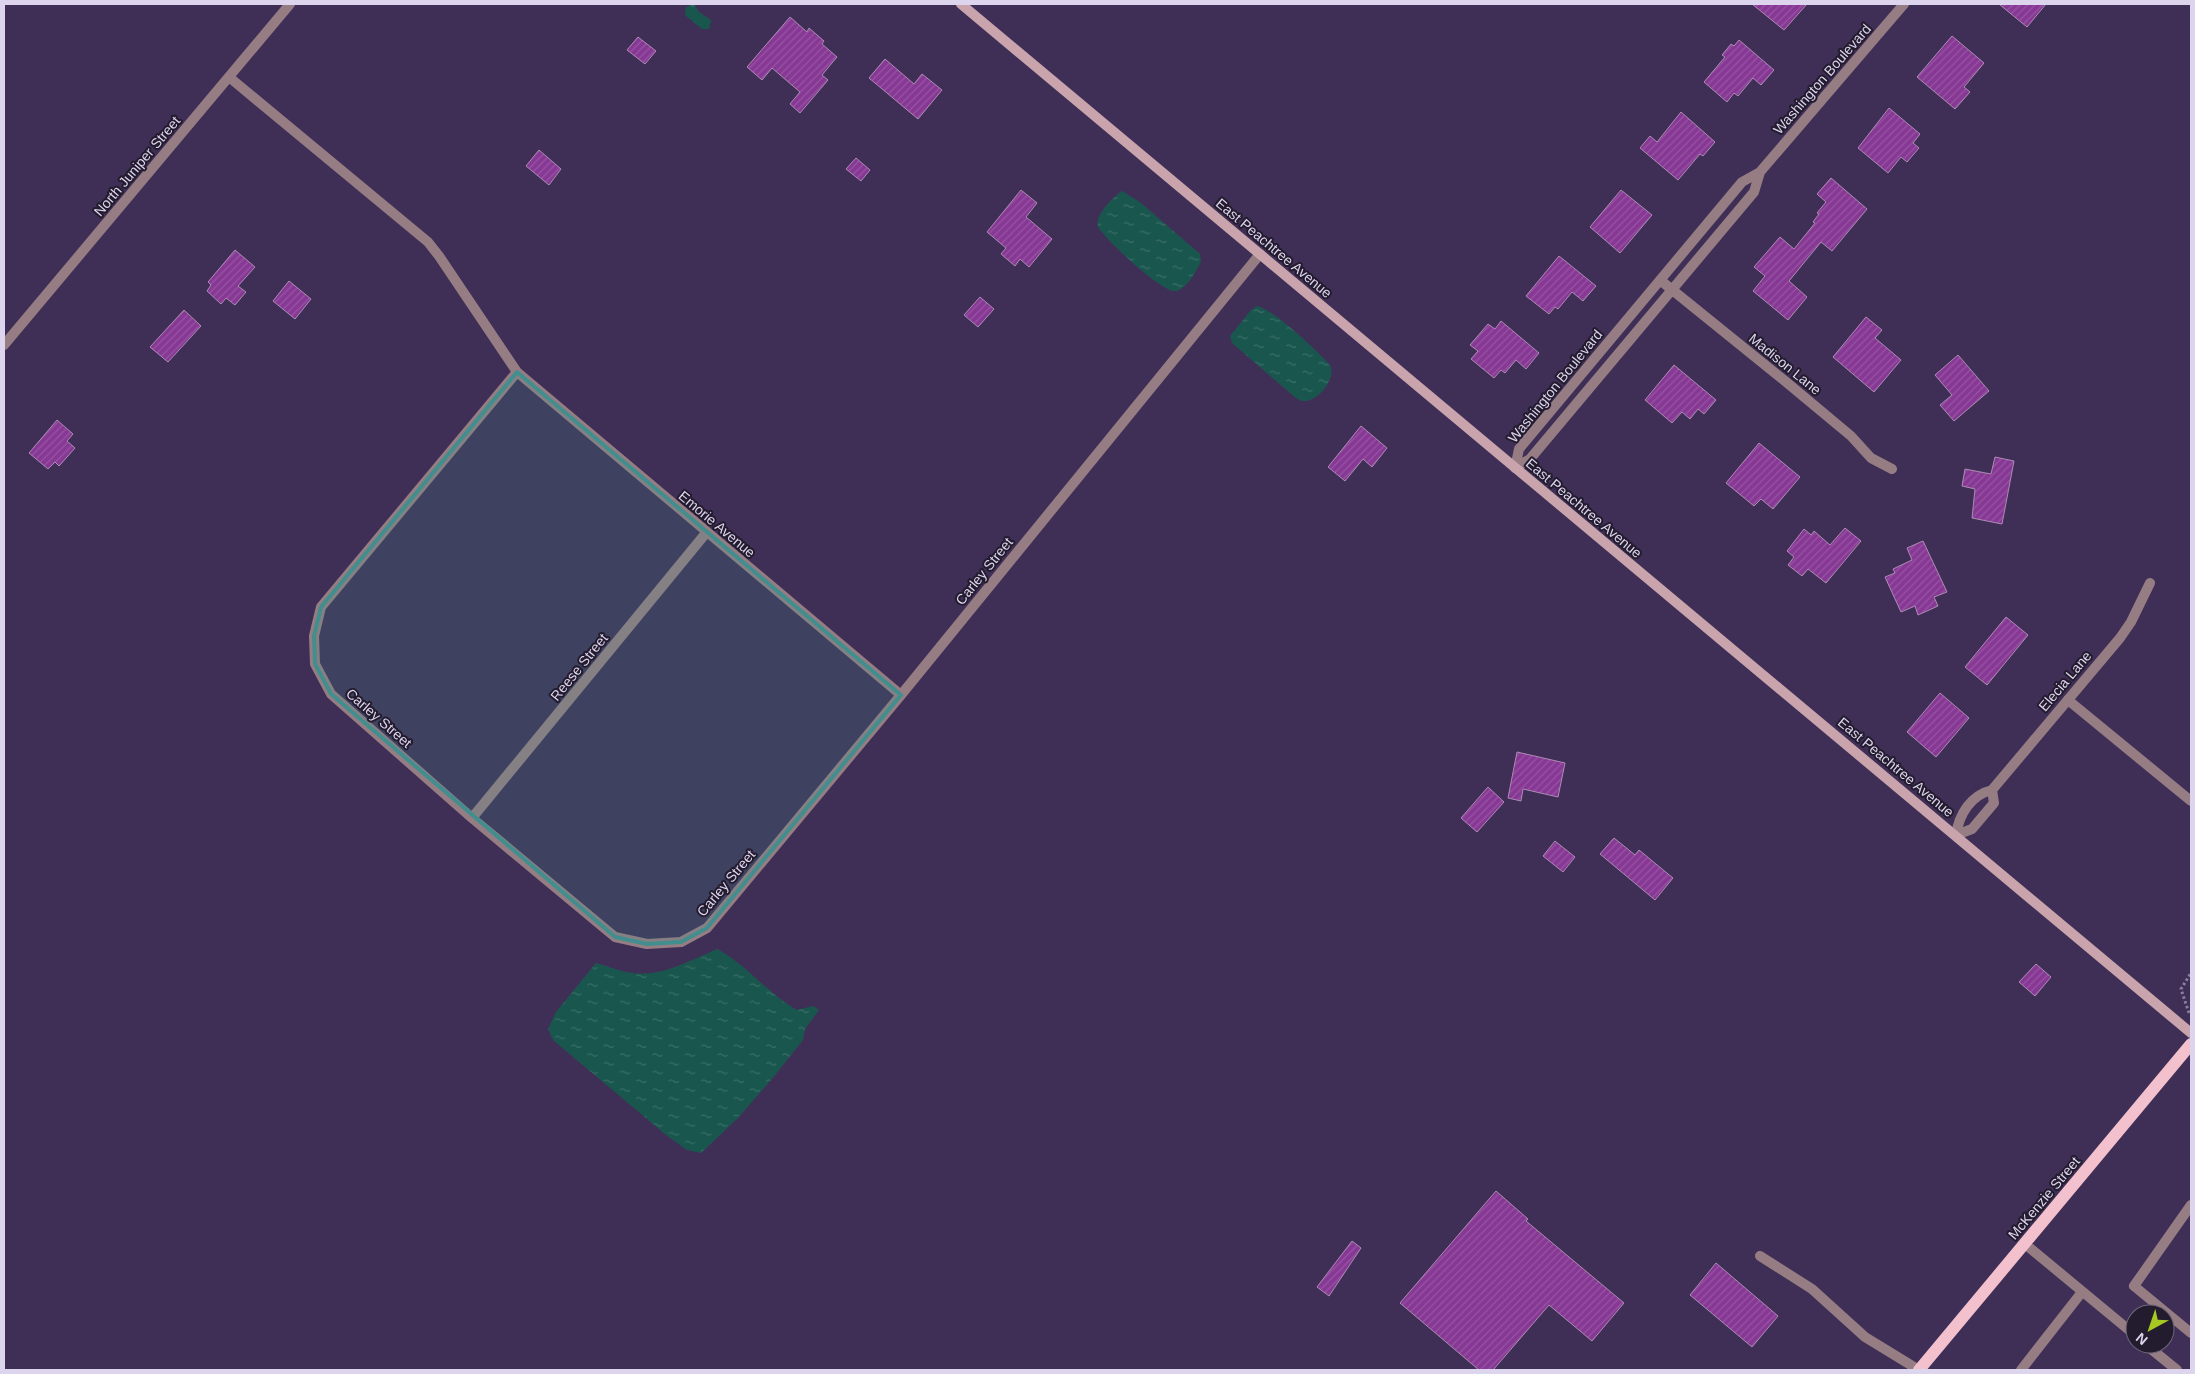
<svg xmlns="http://www.w3.org/2000/svg" width="2195" height="1374" font-family="Helvetica,sans-serif">
<style>
.water{fill:url(#water-ripples)}
.building{fill:url(#building-hatch);stroke:#ad8bb3}
.lines{fill:none;stroke-linecap:round;stroke-linejoin:round}
.path{stroke:#8a7d9e;stroke-width:3;stroke-dasharray:2.5 2.5;stroke-linecap:butt}
.lane{stroke:#967d83;stroke-width:10}
.street{stroke:#967d83;stroke-width:10}
.secondary{stroke:#caa4ad;stroke-width:10}
.primary{stroke:#f2c1cd;stroke-width:12}
.marked{fill:#428e8e;fill-opacity:0.2;stroke:#428e8e;stroke-width:4;stroke-linejoin:round}
.labels{text-anchor:middle;stroke-width:4;stroke-linejoin:round;paint-order:stroke}
.street-label{font-size:14px;fill:#ddd4ed;stroke:#231c2e}
</style>
<defs>
<pattern id="water-ripples" width="26" height="14" patternUnits="userSpaceOnUse" patternTransform="scale(1.25)"><rect width="26" height="14" fill="#19574e"/><path d="M2 4q2-2 4 0t4 0M15 11q2-2 4 0t4 0" fill="none" stroke="#3a6e68"/></pattern>
<pattern id="building-hatch" width="6" height="6" patternUnits="userSpaceOnUse" patternTransform="scale(1.25)"><rect width="6" height="6" fill="#863894"/><path d="M-1 1l2-2M0 6l6-6M5 7l2-2" fill="none" stroke="#9754a3"/></pattern>
</defs>
<rect width="100%" height="100%" fill="#3f2f56"/>
<path class="water" d="M694 4 699 12 711 20 709 29H702L685 15 686 7Z
M1122 191 1141 203 1200 254 1201 262C1196 271 1187 289 1176 291 1163 294 1106 240 1098 227 1095 215 1112 198 1122 191Z
M1257 306C1276 311 1316 350 1330 365 1337 378 1318 402 1304 401 1301 401 1299 399 1296 398L1232 343 1230 336 1251 310Z
M717 949C747 965 768 994 797 1010L813 1006 819 1010 805 1029 803 1040 771 1080 738 1118 701 1153 687 1150 666 1135 553 1040 548 1029 556 1012 596 963C608 966 621 972 633 973 662 977 691 960 717 949Z"/>
<path class="building" d="M1752 4H1807L1784 30Z
M1999 4H2046L2027 27Z
M790 17 807 32 809 28 824 41 822 44 837 57 822 75 828 80 800 113 790 104 800 92 772 68 762 80 747 67Z
M1952 36 1984 63 1964 87 1970 92 1955 109 1917 77Z
M638 37 656 51 645 64 627 50Z
M1739 40 1774 70 1761 85 1753 78 1738 96 1734 93 1727 102 1704 82 1725 57 1722 55 1731 44 1734 46Z
M885 59 914 84 922 74 942 90 918 119 869 78Z
M1889 108 1920 134 1913 143 1919 148 1907 162 1901 157 1888 173 1858 148Z
M1681 112 1715 142 1703 156 1700 154 1678 180 1640 148 1650 136 1657 142Z
M539 150 561 169 549 185 526 166Z
M856 158 870 170 861 181 846 169Z
M1831 178 1867 209 1832 251 1821 242 1789 281 1807 297 1788 320 1753 291 1765 276 1754 267 1780 237 1794 249 1815 223 1813 222 1819 214 1817 213 1826 202 1817 194Z
M1021 190 1037 203 1026 217 1052 239 1029 267 1020 259 1015 266 1001 254 1006 248 987 232Z
M1621 190 1652 215 1620 253 1590 227Z
M235 250 255 267 238 286 246 292 235 305 226 298 221 304 207 291 211 285 208 282Z
M1559 256 1596 286 1583 301 1572 292 1558 309 1555 307 1549 314 1526 296Z
M289 281 311 299 295 319 273 301Z
M980 297 994 309 978 327 964 315Z
M184 310 201 326 168 362 150 347Z
M1866 317 1882 330 1875 338 1901 360 1874 392 1833 357Z
M1501 321 1539 353 1526 369 1516 360 1505 373 1501 370 1494 378 1471 359 1478 351 1470 345 1488 324 1495 329Z
M1958 355 1989 391 1954 421 1940 405 1952 395 1935 375Z
M1674 365 1716 400 1704 414 1698 409 1690 419 1682 412 1672 423 1645 400Z
M57 420 73 434 67 441 75 448 59 466 55 462 48 469 29 453Z
M1361 426 1387 448 1372 467 1363 459 1345 481 1328 467Z
M1759 443 1800 477 1773 509 1761 499 1754 506 1726 483Z
M1995 457 2014 461 2002 524 1972 518 1975 489 1962 486 1965 469 1991 474Z
M1845 528 1861 541 1826 583 1808 569 1802 576 1788 565 1794 557 1787 551 1804 529 1811 535 1814 531 1830 545Z
M1923 541 1947 592 1934 597 1938 606 1918 615 1915 606 1901 612 1885 577 1895 573 1893 569 1912 560 1907 548Z
M2006 617 2028 635 1987 685 1965 667Z
M1940 693 1969 718 1936 757 1907 732Z
M1517 752 1565 763 1558 797 1523 789 1521 801 1508 798Z
M1488 787 1504 802 1477 832 1461 818Z
M1614 838 1635 855 1639 850 1673 878 1655 900 1600 854Z
M1555 841 1575 857 1563 872 1543 856Z
M2036 964 2051 977 2035 996 2019 982Z
M1496 1191 1528 1219 1526 1221 1624 1303 1592 1341 1549 1305 1493 1370H1479L1400 1303Z
M1352 1241 1361 1248 1329 1296 1317 1287Z
M1716 1263 1778 1316 1752 1347 1690 1295Z"/>
<g class="lines">
<path class="path" d="M2189 1013 2181 989 2191 973"/>
<path class="lane" d="M2068 700 2191 801
M2191 1205 2134 1286 2191 1333
M1760 1256 1812 1289 1865 1337 1919 1370
M2021 1370 2082 1292"/>
<path class="street" d="M229 77 428 242 439 256 517 372 901 695
M1660 280 1785 381 1851 436 1871 458 1892 469
M4 345 290 4
M517 372 321 607 314 636 315 664 331 694 472 818 615 937 647 944 681 942 707 928 901 695 1260 254
M1515 468 1519 449 1742 182 1760 172 1904 4
M1515 468 1530 459 1754 192 1760 172
M1992 790 1994 803 1972 829 1956 835C1959 814 1971 795 1992 790L2120 638 2131 622 2150 583
M472 818 706 533
M2025 1244 2135 1335
M2145 1344 2177 1370"/>
<path class="secondary" d="M961 4 2191 1033"/>
<path class="primary" d="M1919 1370 2191 1044"/>
</g>
<path class="marked" d="M517 372 901 695 707 928 681 942 647 944 615 937 331 694 315 664 314 636 321 607Z"/>
<g class="labels">
<g class="street-label">
<text transform="translate(1822 79) rotate(-49)" y="5">Washington Boulevard</text>
<text transform="translate(137 166) rotate(-50)" y="5">North Juniper Street</text>
<text transform="translate(1274 248) rotate(40)" y="5">East Peachtree Avenue</text>
<text transform="translate(1785 364) rotate(39)" y="5">Madison Lane</text>
<text transform="translate(1555 386) rotate(-51)" y="5">Washington Boulevard</text>
<text transform="translate(1584 508) rotate(40)" y="5">East Peachtree Avenue</text>
<text transform="translate(717 524) rotate(40)" y="5">Emorie Avenue</text>
<text transform="translate(984 571) rotate(-51)" y="5">Carley Street</text>
<text transform="translate(579 667) rotate(-51)" y="5">Reese Street</text>
<text transform="translate(2065 681) rotate(-50)" y="5">Elecia Lane</text>
<text transform="translate(379 718) rotate(41)" y="5">Carley Street</text>
<text transform="translate(1896 767) rotate(40)" y="5">East Peachtree Avenue</text>
<text transform="translate(726 883) rotate(-50)" y="5">Carley Street</text>
<text transform="translate(2044 1198) rotate(-50)" y="5">McKenzie Street</text>
</g>
</g>
<rect width="2195" height="1374" fill="none" stroke="#ddd4ed" stroke-width="10"/>
<g transform="translate(2150 1329) rotate(220)"><circle r="24" fill="#231c2e" stroke="#6d667a"/>
<path d="M0-4L9 19L0 12L-9 19Z" fill="#a6c821"/>
<text y="-8" font-size="14" font-weight="bold" text-anchor="middle" fill="#ddd4ed">N</text>
</g>
</svg>
